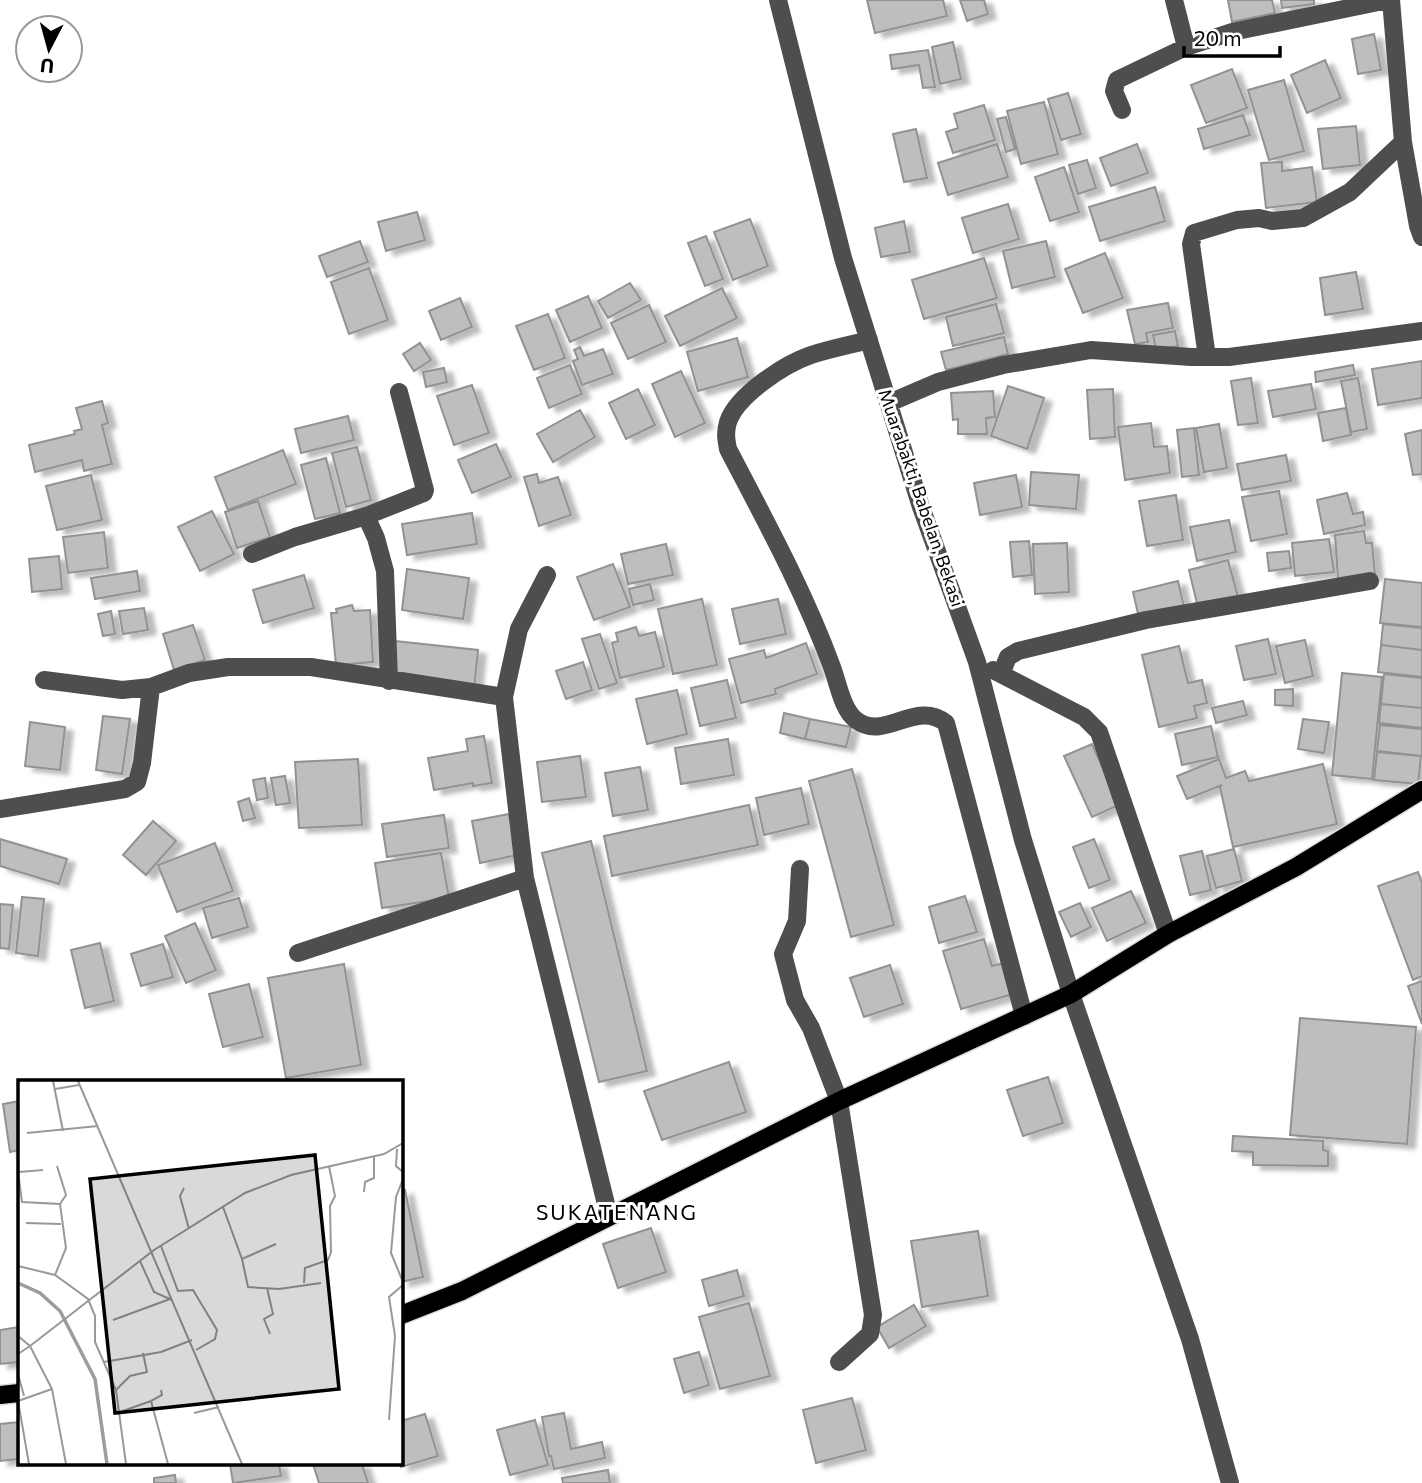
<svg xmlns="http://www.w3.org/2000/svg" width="1422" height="1483" font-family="Commissioner,sans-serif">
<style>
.building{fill:#bebebe;stroke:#929292;stroke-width:2;filter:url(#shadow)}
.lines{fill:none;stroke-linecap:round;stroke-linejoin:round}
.major-casing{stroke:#dbdbdb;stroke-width:21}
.minor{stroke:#4e4e4e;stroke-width:18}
.major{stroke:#000;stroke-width:18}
.labels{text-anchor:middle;stroke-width:6;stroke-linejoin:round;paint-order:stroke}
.street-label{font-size:18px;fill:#000;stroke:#fff}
.quarter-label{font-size:21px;letter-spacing:2px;fill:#000;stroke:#fff}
.inset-river{fill:none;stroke:#9c9c9c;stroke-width:3.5}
.inset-road{fill:none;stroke:#999;stroke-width:2}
.view{fill:#000;fill-opacity:0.15;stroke:#000;stroke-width:3.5}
.inset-edge{fill:none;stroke:#000;stroke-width:3.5}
</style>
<defs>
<filter id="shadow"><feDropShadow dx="8" dy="4.5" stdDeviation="2" flood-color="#0004"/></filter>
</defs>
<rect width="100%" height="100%" fill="#fff"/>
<path class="building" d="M867 0H943L947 16 875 33Z
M960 0H984L988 14 967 21Z
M1228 0H1272L1275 13 1232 22Z
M1281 0H1314V4L1282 8Z
M1374 34 1381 70 1358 74 1352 39Z
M953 42 961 79 940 84 932 47Z
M928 50 935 87 923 88 919 65 892 69 890 55Z
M1325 60 1341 98 1307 113 1291 75Z
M1232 69 1247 108 1206 123 1191 85Z
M1284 80 1304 151 1269 160 1248 90Z
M1068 93 1081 134 1061 140 1048 99Z
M1044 102 1058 154 1021 164 1007 111Z
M984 105 995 140 953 153 946 132 958 128 954 114Z
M1243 115 1250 135 1204 149 1198 129Z
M1006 117 1015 149 1006 152 997 119Z
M1356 126 1360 165 1323 169 1318 129Z
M916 129 927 178 904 182 893 134Z
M997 144 1008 177 948 195 938 163Z
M1137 144 1148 173 1111 186 1100 158Z
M1087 160 1096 188 1078 194 1069 165Z
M1282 162V171L1312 167 1317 202 1266 208 1261 163Z
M1064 167 1079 212 1050 221 1035 177Z
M1155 187 1165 221 1100 241 1089 207Z
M1008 204 1019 239 973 253 962 218Z
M417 212 425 240 386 251 378 222Z
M750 219 768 266 733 280 714 232Z
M904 221 910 252 881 257 875 228Z
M706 236 723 279 705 286 688 243Z
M360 241 368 262 327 277 319 256Z
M1046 241 1055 277 1012 288 1003 251Z
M1105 253 1123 298 1083 313 1065 269Z
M984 258 997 298 924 319 912 280Z
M369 268 388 320 349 334 331 282Z
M1356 272 1363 309 1325 315 1320 278Z
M630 283 641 300 608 318 598 301Z
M722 288 737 318 680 346 665 316Z
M588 296 602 328 570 342 556 310Z
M460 298 472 327 441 340 429 311Z
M1168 303 1173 328 1146 333 1148 342 1135 344 1127 310Z
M996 304 1004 333 953 346 946 317Z
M649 305 666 342 628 359 611 323Z
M548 314 565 358 534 370 516 326Z
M1175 331 1178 346 1156 350 1153 335Z
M1004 337 1008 354 946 370 941 352Z
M737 338 748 377 698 391 687 352Z
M420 343 431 360 414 371 403 354Z
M580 347 584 356 603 349 613 374 582 385 573 361 578 359 574 350Z
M1422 361V398L1378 405 1372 369Z
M570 365 582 394 549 408 537 378Z
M1353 365 1355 375 1316 382 1315 372Z
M444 368 447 382 426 387 423 372Z
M681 371 705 423 675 437 652 384Z
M1251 378 1258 423 1238 425 1231 381Z
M1358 378 1367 429 1351 432 1341 381Z
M1311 384 1316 409 1273 417 1268 391Z
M472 385 489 433 454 445 437 396Z
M1008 386 1044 398 1027 449 991 436Z
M638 389 655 425 626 439 609 403Z
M1113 389 1115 437 1090 439 1087 390Z
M993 391 995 417 986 418 987 434H958V419L953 420 951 393Z
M102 401 108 423 102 425 112 464 84 471 82 460 35 472 29 445 75 434 74 431 82 429 76 408Z
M1346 408 1351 435 1323 441 1318 413Z
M580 410 595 437 553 462 537 434Z
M348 416 354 440 301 453 295 429Z
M1151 423 1154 447 1167 446 1170 473 1125 480 1118 427Z
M1219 424 1227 468 1204 472 1196 428Z
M1194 428 1199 475 1182 477 1177 430Z
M1422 430V474L1413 475 1405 434Z
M496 444 511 477 472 493 458 460Z
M357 447 371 500 346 507 332 453Z
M283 450 296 484 228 510 215 477Z
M1286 455 1291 481 1242 490 1237 464Z
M326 458 340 513 315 519 301 465Z
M1031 472 1079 475 1076 509 1029 505Z
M537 474 539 483 558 477 571 515 539 526 524 477Z
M91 475 102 520 57 530 46 486Z
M1016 475 1022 507 980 515 974 483Z
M1279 491 1287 534 1251 541 1242 497Z
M1347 493 1353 514 1363 512 1365 525 1324 534 1317 500Z
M1176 495 1183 540 1147 546 1139 501Z
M258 501 270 537 237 548 225 512Z
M212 511 234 554 200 571 178 527Z
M472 513 477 544 407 555 402 524Z
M1229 520 1236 552 1197 561 1190 527Z
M1364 531 1366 543H1372L1375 575 1338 579 1335 535Z
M104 532 108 568 68 573 63 537Z
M1329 539 1334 572 1295 576 1292 543Z
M1029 541 1032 575 1013 577 1010 542Z
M1067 543 1069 592 1035 594 1033 544Z
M666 544 673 575 628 584 621 554Z
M1289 551 1291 568 1269 571 1267 553Z
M59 556 62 589 32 592 29 559Z
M1228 560 1238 597 1198 608 1189 570Z
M613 564 630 607 594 620 577 577Z
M407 569 469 578 463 619 402 610Z
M137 571 140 591 95 599 91 578Z
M304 575 314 608 263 623 253 590Z
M1385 579 1422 583V627L1380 623Z
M1178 581 1184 607 1139 618 1133 592Z
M650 584 654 600 633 605 629 589Z
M702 599 717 665 673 674 658 609Z
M778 599 786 634 740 644 732 609Z
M352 605 354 611 370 610 373 662 336 665 331 613H337L336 609Z
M144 608 148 630 123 634 119 611Z
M111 611 115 634 103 636 98 614Z
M1383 624 1422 628V650L1381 645Z
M193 625 205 660 174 670 163 634Z
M636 627 639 636 655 632 664 667 620 678 612 643 618 641 616 633Z
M600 634 617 683 599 689 582 639Z
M1268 639 1276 674 1244 680 1236 646Z
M1305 640 1313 676 1285 683 1276 646Z
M395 641 478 650 474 690 391 681Z
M806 643 817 674 775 689 776 694 741 703 729 659 764 650 766 658Z
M1381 645 1422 650V677L1378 672Z
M1179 646 1188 683 1202 680 1207 703 1194 706 1197 718 1159 727 1142 655Z
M583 662 592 690 566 699 556 671Z
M1342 673 1382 677 1372 779 1332 775Z
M1384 674 1422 678V708L1381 704Z
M727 680 736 718 700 726 691 688Z
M1293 689V706L1275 705V690Z
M677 690 687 734 647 744 636 699Z
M1243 701 1247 715 1216 723 1212 708Z
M1381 704 1422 708V728L1379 723Z
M784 713 810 719 805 739 780 733Z
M103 716 130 719 122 774 96 770Z
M810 719 851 727 846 747 805 739Z
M1303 719 1329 722 1324 753 1298 749Z
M30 722 65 727 60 770 25 766Z
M1380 725 1422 729V756L1377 751Z
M1211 726 1218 757 1182 765 1175 734Z
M484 736 492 783 473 786V783L434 790 428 758 468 751 466 739Z
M728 739 734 775 681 784 675 748Z
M1092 744 1119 805 1092 817 1064 756Z
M1377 752 1421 756 1418 784 1374 780Z
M580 756 586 797 542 802 537 762Z
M358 759 362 825 299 828 295 762Z
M1219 759 1226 778 1245 771 1249 781 1323 764 1337 824 1233 847 1220 787 1222 785 1187 799 1177 776Z
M640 767 648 810 613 816 605 773Z
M852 769 894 925 851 937 809 781Z
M285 776 290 803 276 805 271 778Z
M265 778 268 798 257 800 253 780Z
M801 788 809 824 764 835 756 798Z
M249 798 255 818 243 821 238 802Z
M749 805 758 845 612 876 604 836Z
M509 814 517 855 480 863 472 821Z
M444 815 449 848 387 857 382 824Z
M153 821 176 841 146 875 123 855Z
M0 839 67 859 59 884 0 866Z
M1094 839 1110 880 1089 888 1073 847Z
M591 841 647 1071 599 1082 542 853Z
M215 843 233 891 177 912 158 865Z
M1234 849 1242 881 1216 888 1207 856Z
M1202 851 1211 890 1190 895 1180 856Z
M441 853 449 898 382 908 375 863Z
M1418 872 1422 883V976L1413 980 1378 886Z
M1131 891 1146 923 1107 941 1092 908Z
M965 896 977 932 939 943 929 907Z
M22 897 44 899 38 956 16 953Z
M239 898 248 927 212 938 203 908Z
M1080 903 1091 927 1071 937 1059 912Z
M0 904 13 905 9 949 0 948Z
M195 923 216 970 186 983 165 936Z
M984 939 992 966 1004 963 1013 994 961 1009 943 951Z
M100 943 114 1001 85 1008 71 950Z
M163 944 173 977 141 986 131 954Z
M344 964 361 1065 286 1078 268 978Z
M890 965 903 1004 864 1017 850 978Z
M1422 981V1024L1408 986Z
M249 984 263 1037 223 1047 209 994Z
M1300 1018 1416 1027 1407 1144 1290 1135Z
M729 1062 746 1112 662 1140 644 1091Z
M1048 1077 1063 1123 1023 1136 1007 1090Z
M19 1101V1150L10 1152 3 1104Z
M1233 1136 1323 1141V1150L1328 1151V1166L1253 1165V1152L1232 1151Z
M405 1190 423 1277 401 1282V1191Z
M651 1228 666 1272 618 1288 603 1244Z
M978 1231 988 1296 922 1307 911 1241Z
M737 1270 744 1296 709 1306 702 1280Z
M749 1303 770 1376 720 1389 699 1317Z
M914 1305 926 1326 889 1348 877 1327Z
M19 1327V1362L0 1364V1330Z
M699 1352 709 1385 684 1393 674 1359Z
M852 1398 866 1450 816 1463 803 1410Z
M564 1413 571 1449 602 1442 605 1458 554 1469 551 1456H549L542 1417Z
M425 1414 438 1456 401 1467V1421Z
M535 1420 548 1465 510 1475 497 1430Z
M19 1422V1459L0 1461V1424Z
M230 1464H279L281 1476 233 1483Z
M313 1464H362L368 1483H319Z
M608 1470 610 1483H563L562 1478Z
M175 1475 176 1483H154V1478Z"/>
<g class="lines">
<defs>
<path id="major" d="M401 1315 462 1291 839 1101 1071 994 1168 934 1296 867 1422 790
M0 1395 19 1393"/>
</defs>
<use href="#major" class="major-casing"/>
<path class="minor" d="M778 0 843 258 921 507 977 662 1023 840 1071 994 1190 1339 1230 1483
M1174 0 1186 47
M1391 0 1403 142 1418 226 1422 237
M1122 110 1114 91 1117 80 1186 47 1232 32 1388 0
M869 340C850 345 830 349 811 355 785 364 737 395 728 422 725 432 726 439 728 449 765 520 804 591 832 667 838 683 842 709 856 720 885 742 915 699 946 723L1024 1016
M1207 357 1191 244 1194 233 1237 220 1259 218 1272 221 1303 218 1350 192 1403 142
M889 403 938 382 1003 365 1091 350 1191 357H1229L1422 331
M252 554 295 537 366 516
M993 670 1084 717 1099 732 1168 934
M1001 674 1008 657 1018 651 1146 620 1370 581
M44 680 122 690 151 687 189 673 228 667H311L504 697 525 878
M389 681 385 571 376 538 366 516 424 493 425 490 399 392
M504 697 519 629 547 575
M0 809 125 789 137 782 142 763 151 687
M800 869 797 921 783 954 795 1000 811 1028 839 1101 873 1315 870 1334 839 1362
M298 953 525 878 609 1216"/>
<use href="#major" class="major"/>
</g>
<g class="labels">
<g class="street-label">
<text transform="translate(921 498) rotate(71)" y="6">Muarabakti, Babelan, Bekasi</text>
</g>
<g class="quarter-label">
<text x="617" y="1220">SUKATENANG</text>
</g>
</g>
<g transform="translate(18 1080)">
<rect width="385" height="385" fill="#fff"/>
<path class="inset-river" d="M0 203 22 213 42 231 77 299 89 384"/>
<path class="inset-road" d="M35 1 45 51M60 1 224 384M37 9 61 5M9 53 80 46M379 69 378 86 385 92M39 86 48 115 42 124M0 92 4 122 42 124 48 168 37 195M1 92 25 90M385 99 378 117 373 173 385 202M166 108 162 116 171 149M346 112 347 102 356 98V77M205 127 224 179 258 164M8 143 43 144M143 166 160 211 175 210 199 250 197 259 178 270M224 179 230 207 261 209 303 203M122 181 136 212 154 220M0 186 37 195 70 219 77 236V262L98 310 108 384M286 203 287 188 310 180 313 172 312 126 317 116 311 86M249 208 255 234 246 239 252 254M95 240 152 219M0 256 12 266 0 274M86 282 143 272 174 260M0 294 6 316M98 310 112 296 129 292 125 273M133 321 150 384M102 332 133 321 144 315 143 310M176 333 201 327M371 340 377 256 371 217 385 205M11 384 0 321 34 309M48 384 34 309 12 266 136 170 227 113 273 95 366 74 385 63"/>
<path class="view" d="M297 75 321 309 97 333 72 99Z"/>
<rect width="385" height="385" class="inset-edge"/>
</g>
<g transform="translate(49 49) rotate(186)"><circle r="33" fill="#ffffff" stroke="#999999" stroke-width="2"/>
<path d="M0-5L12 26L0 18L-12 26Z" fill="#000000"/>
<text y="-10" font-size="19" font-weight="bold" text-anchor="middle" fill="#000000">U</text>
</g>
<path d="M1184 46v10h96v-10" fill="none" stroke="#000000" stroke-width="3.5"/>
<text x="1194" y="46" font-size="21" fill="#000000" stroke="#ffffff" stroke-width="5" paint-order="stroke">20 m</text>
</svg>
